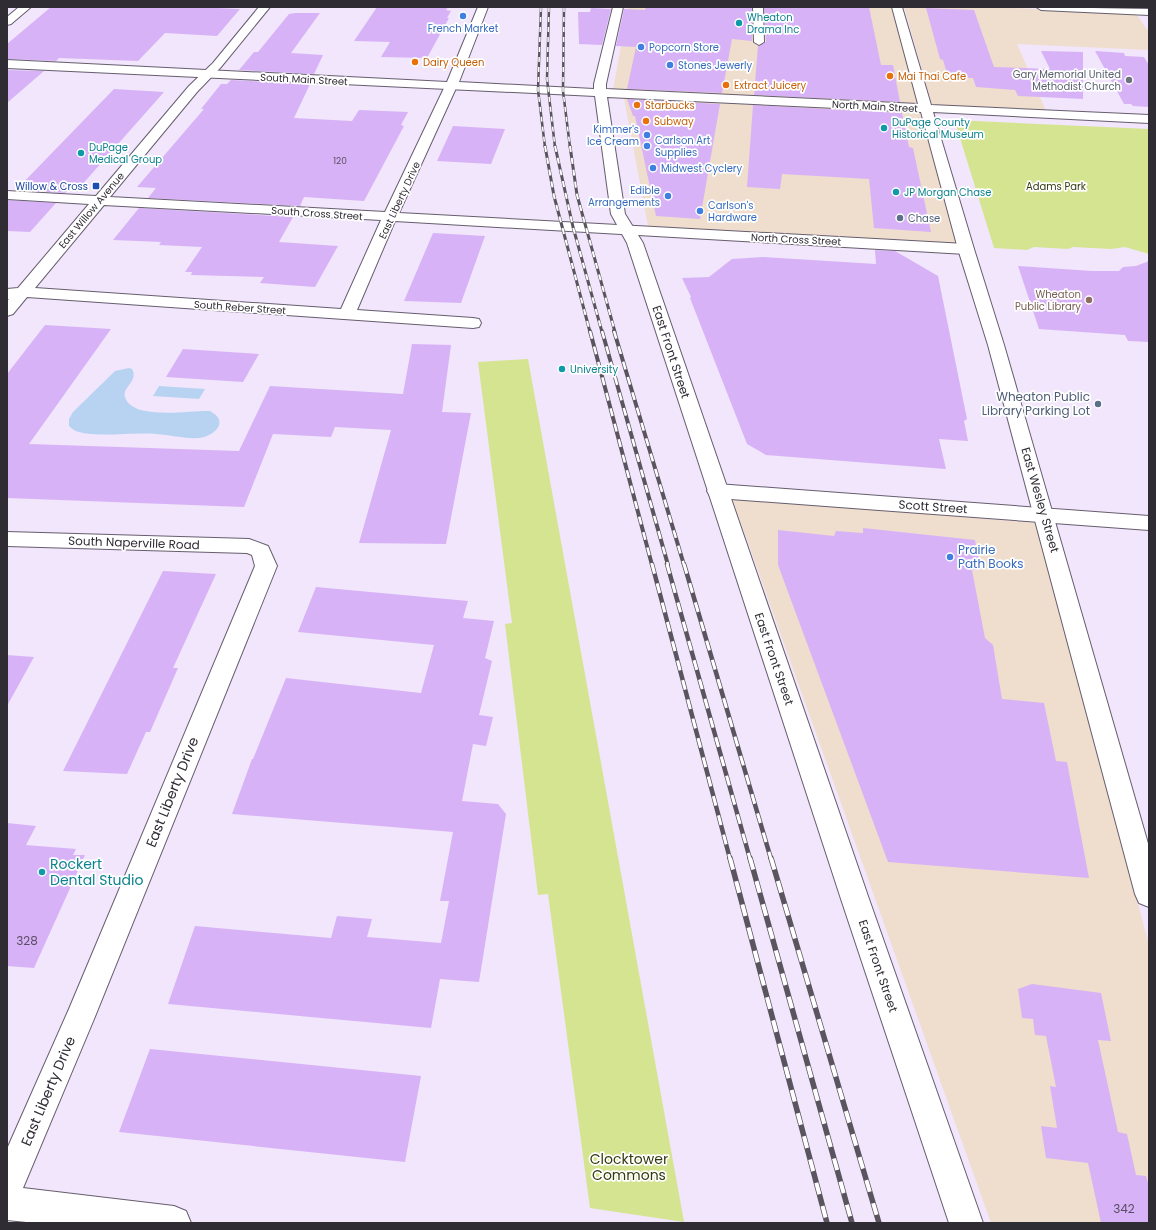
<svg xmlns="http://www.w3.org/2000/svg" width="1156" height="1230" font-family="Poppins,sans-serif">
<style>
.commercial{fill:#efdecd}
.green{fill:#d5e490}
.water{fill:#b8d3f2}
.building{fill:#d8b2f7}
.lines{fill:none;stroke-linecap:round;stroke-linejoin:round}
.pedestrian-casing{stroke:#665d6e;stroke-width:2}
.minor-casing{stroke:#665d6e;stroke-width:2}
.tertiary-casing{stroke:#665d6e;stroke-width:2}
.pedestrian{fill:#fff;fill-rule:evenodd}
.minor{fill:#fff;fill-rule:evenodd}
.tertiary{fill:#fff;fill-rule:evenodd}
.rail-far4-casing{stroke:#5a545f;stroke-width:2.5}
.rail-far3-casing{stroke:#5a545f;stroke-width:3}
.rail-far2-casing{stroke:#5a545f;stroke-width:4}
.rail-far1-casing{stroke:#5a545f;stroke-width:4.5}
.rail-casing{stroke:#5a545f;stroke-width:5.5}
.rail-far4{stroke:#fff;stroke-width:1.5;stroke-dasharray:5;stroke-linecap:butt}
.rail-far3{stroke:#fff;stroke-width:2;stroke-dasharray:6;stroke-linecap:butt}
.rail-far2{stroke:#fff;stroke-width:2.5;stroke-dasharray:8;stroke-linecap:butt}
.rail-far1{stroke:#fff;stroke-width:3;stroke-dasharray:10;stroke-linecap:butt}
.rail{stroke:#fff;stroke-width:4;stroke-dasharray:12;stroke-linecap:butt}
.shop-dot{fill:#3f7fe0;stroke:#fff;stroke-width:1.5}
.culture-dot{fill:#0f9aa8;stroke:#fff;stroke-width:1.5}
.food-dot{fill:#e8710a;stroke:#fff;stroke-width:1.5}
.worship-dot{fill:#6b7280;stroke:#fff;stroke-width:1.5}
.transit-dot{fill:#1a4fb4;stroke:#fff;stroke-width:1.5}
.service-dot{fill:#5c6f8a;stroke:#fff;stroke-width:1.5}
.education-dot{fill:#8d6e63;stroke:#fff;stroke-width:1.5}
.labels{text-anchor:middle;stroke-width:3.5;stroke-linejoin:round;paint-order:stroke}
.far-number-label{font-size:9px;fill:#5a4e65}
.far-culture-label{font-size:10px;fill:#0d838f;stroke:#fff;text-anchor:start}
.far-shop-label{font-size:10px;fill:#366cbe;stroke:#fff;text-anchor:start}
.far-food-label{font-size:10px;fill:#c56008;stroke:#fff;text-anchor:start}
.far-worship-label{font-size:10px;fill:#5b616d;stroke:#fff;text-anchor:end}
.far-street-label{font-size:10px;fill:#302c34;stroke:#fff}
.far-transit-label{font-size:10px;fill:#164399;stroke:#fff;text-anchor:end}
.far-park-label{font-size:10px;fill:#343a0f;stroke:#fff}
.far-service-label{font-size:10px;fill:#4e5e75;stroke:#fff;text-anchor:start}
.far-education-label{font-size:10px;fill:#785e54;stroke:#fff;text-anchor:end}
.street-label{font-size:12px;fill:#302c34;stroke:#fff}
.service-label{font-size:12px;fill:#4e5e75;stroke:#fff;text-anchor:end}
.shop-label{font-size:12px;fill:#366cbe;stroke:#fff;text-anchor:start}
.near-number-label{font-size:12px;fill:#5a4e65}
.near-street-label{font-size:14px;fill:#302c34;stroke:#fff}
.near-culture-label{font-size:14px;fill:#0d838f;stroke:#fff;text-anchor:start}
.near-park-label{font-size:14px;fill:#343a0f;stroke:#fff}
</style>
<rect width="100%" height="100%" fill="#f1e6fb"/>
<path class="commercial" d="M628 7H892L918 104 613 90Z
M904 7H995L1136 14 1149 32V50L1017 44 1046 111 932 105Z
M624 98 919 110 957 244 648 226Z
M732 498 1037 523 1149 945V1223H991Z"/>
<path class="green" d="M953 120 1149 129V254L1125 247 1111 249 1073 247 1068 249 1034 247 1027 250 994 248 956 125Z
M528 359 684 1222 590 1208 548 894 538 895 505 624 512 623 478 362Z"/>
<path class="water" d="M129 368 132 369C139 381 122 387 125 397 132 421 191 410 210 411 229 421 216 435 200 438 185 439 171 435 157 434 132 432 107 437 83 433 77 432 73 430 69 426V419L73 412 115 371Z
M159 386 205 389 199 399 153 396Z"/>
<path class="building" d="M51 7H194L240 9 217 36 165 33 138 61 59 58 56 61 7 59V44Z
M377 7H448L446 10 451 11 447 18H449L427 58 381 57 390 42 354 41Z
M646 7H752V41L732 39 722 93 627 89 636 47 616 46 624 9 645 10Z
M764 7H869L881 65H893L900 102 754 95 758 46 766 42Z
M591 8 611 9 602 45 579 44 578 12H590Z
M926 8 974 10 994 67 1050 69 1041 51 1083 52V99L1018 96 1015 90 976 87 973 78 948 77 943 60 940 59Z
M295 13H320L291 53 323 55 314 74 239 70 254 52H258L289 14Z
M1095 51 1124 53 1125 56 1144 57 1149 65V107L1133 106 1131 104H1124Z
M7 70 44 71 7 103Z
M231 80 310 84 294 118 352 121 359 110 408 112 401 125 404 126 364 201 304 197 300 206 148 198 156 188 137 187 204 109H201L221 84H227Z
M114 89 164 92 80 187 71 186 65 193 16 190Z
M627 99 720 104 700 219 656 216 635 116H633Z
M753 105 902 113 909 147 913 148 931 232 874 228 869 179 782 174 780 189 747 187Z
M453 126 505 129 491 164 437 161Z
M7 200 56 203 30 232 7 231Z
M139 208 293 217 279 242 338 246 315 287 260 283 264 277 191 275 192 272H185L202 247 159 245 161 242 113 240Z
M433 233 485 236 461 303 404 301Z
M875 250 895 251 938 276 967 419 964 421 968 441 939 439 946 469 766 455 747 444 690 298 691 297 682 278 709 277 732 259 763 257 876 264Z
M1149 261V342L1128 341 1125 335 1039 329 1018 266 1092 271H1119L1123 267 1136 266Z
M45 325 111 329 29 444 239 451 270 386 403 394 412 344 451 345 442 412 471 413 446 544 359 543 391 430 335 427 331 437 273 434 244 507 7 498V374Z
M183 349 259 354 243 382 166 377Z
M863 528 975 540 981 570H972L985 638 993 645 1002 699 1044 703 1056 761 1067 762 1089 878 888 862 778 565V530L834 536 836 531 863 533Z
M163 571 216 574 173 668H178L150 732H146L127 774 63 771Z
M316 587 468 601 463 618 494 621 485 658 492 661 479 715 493 717 486 746 473 744 462 801 498 804 506 814 479 982 440 979 431 1028 168 1004 195 926 331 938 337 916 372 919 367 937 441 943 449 901H440L453 832 232 814 252 759H253L286 678 421 693 434 645 298 632Z
M7 655 34 657 7 706Z
M7 823 36 826 26 845 76 849 73 855H85L34 968 7 966Z
M1032 984 1101 993 1111 1041 1098 1040 1118 1132 1127 1134 1136 1175 1146 1176 1149 1186V1223H1101L1088 1163 1046 1158 1041 1126 1057 1128 1050 1086 1056 1087 1046 1036 1035 1035 1033 1019 1022 1018 1018 989Z
M150 1049 421 1076 405 1162 119 1132Z"/>
<g class="lines">
<defs>
<path id="pedestrian" d="M753 7H763L764 42 759 45 754 42Z"/>
<path id="minor" d="M19 7H31L11 24 7 25V17Z
M259 7H270L221 67 197 92 110 197 385 212 445 86 447 83H455L457 86 399 213 966 244 971 246 974 249 971 252 966 254 395 221 357 310 473 318 479 319 481 323 479 327 473 328 27 297 13 314 7 316V301L9 299H7V289L18 288 89 204 7 199V191L96 196 189 86 213 63ZM104 205 381 220 341 309 35 288Z
M1036 7 1149 9V15L1041 10Z
M717 484 1149 516V530L717 498 710 496 707 491 710 486Z
M7 532 249 539 268 546 277 566 94 1019 23 1188 174 1206 186 1211 191 1223H36L7 1220V1149L69 1009 255 566 252 555 247 553 7 546Z"/>
<path id="tertiary" d="M478 7H488L459 82 594 89V84L613 7H623L606 84V89L918 104 892 7H902L931 105 1149 115V123L933 112 974 249 1004 345 1149 847V907L1139 903 1135 894 988 345 958 249 921 112 607 97 625 214 643 243 869 899 983 1223H949L841 899 627 243 611 214 595 96 7 68V60L447 82Z"/>
</defs>
<use href="#pedestrian" class="pedestrian-casing"/>
<use href="#minor" class="minor-casing"/>
<use href="#tertiary" class="tertiary-casing"/>
<use href="#pedestrian" class="pedestrian"/>
<use href="#minor" class="minor"/>
<use href="#tertiary" class="tertiary"/>
<defs>
<path id="rail-far4" d="M541 7 538 90 545 147
M549 7 547 79 555 147
M564 7 563 91 570 147"/>
<path id="rail-far3" d="M545 146 554 196 590 332
M555 146 573 227 602 332
M570 146 577 195 615 332"/>
<path id="rail-far2" d="M590 331 652 565
M602 331 668 565
M614 331 684 565"/>
<path id="rail-far1" d="M652 564 730 859
M667 564 750 859
M684 564 771 859"/>
<path id="rail" d="M730 858 827 1223
M750 858 852 1223
M771 858 879 1223"/>
</defs>
<use href="#rail-far4" class="rail-far4-casing"/>
<use href="#rail-far3" class="rail-far3-casing"/>
<use href="#rail-far2" class="rail-far2-casing"/>
<use href="#rail-far1" class="rail-far1-casing"/>
<use href="#rail" class="rail-casing"/>
<use href="#rail-far4" class="rail-far4"/>
<use href="#rail-far3" class="rail-far3"/>
<use href="#rail-far2" class="rail-far2"/>
<use href="#rail-far1" class="rail-far1"/>
<use href="#rail" class="rail"/>
</g>
<g class="shop-dot">
<circle cx="463" cy="16" r="4"/>
<circle cx="641" cy="47" r="4"/>
<circle cx="670" cy="65" r="4"/>
<circle cx="647" cy="135" r="4"/>
<circle cx="647" cy="146" r="4"/>
<circle cx="653" cy="168" r="4"/>
<circle cx="668" cy="196" r="4"/>
<circle cx="700" cy="211" r="4"/>
<circle cx="950" cy="557" r="4"/>
</g>
<g class="culture-dot">
<circle cx="739" cy="23" r="4"/>
<circle cx="884" cy="128" r="4"/>
<circle cx="81" cy="153" r="4"/>
<circle cx="896" cy="192" r="4"/>
<circle cx="562" cy="369" r="4"/>
<circle cx="42" cy="872" r="4"/>
</g>
<g class="food-dot">
<circle cx="415" cy="62" r="4"/>
<circle cx="890" cy="76" r="4"/>
<circle cx="726" cy="85" r="4"/>
<circle cx="637" cy="105" r="4"/>
<circle cx="646" cy="121" r="4"/>
</g>
<circle class="worship-dot" cx="1129" cy="80" r="4"/>
<rect class="transit-dot" x="92" y="182" width="8" height="8" rx="2"/>
<g class="service-dot">
<circle cx="900" cy="218" r="4"/>
<circle cx="1098" cy="404" r="4"/>
</g>
<circle class="education-dot" cx="1089" cy="300" r="4"/>
<g class="labels">
<g class="far-number-label">
<text x="340" y="164">120</text>
</g>
<g class="far-culture-label">
<text x="747" y="21">Wheaton<tspan x="747" dy="12">Drama Inc</tspan></text>
<text x="892" y="126">DuPage County<tspan x="892" dy="12">Historical Museum</tspan></text>
<text x="89" y="151">DuPage<tspan x="89" dy="12">Medical Group</tspan></text>
<text x="904" y="196">JP Morgan Chase</text>
<text x="570" y="373">University</text>
</g>
<g class="far-shop-label">
<text x="463" y="32" text-anchor="middle">French Market</text>
<text x="649" y="51">Popcorn Store</text>
<text x="678" y="69">Stones Jewerly</text>
<text x="639" y="133" text-anchor="end">Kimmer's<tspan x="639" dy="12">Ice Cream</tspan></text>
<text x="655" y="144">Carlson Art<tspan x="655" dy="12">Supplies</tspan></text>
<text x="661" y="172">Midwest Cyclery</text>
<text x="660" y="194" text-anchor="end">Edible<tspan x="660" dy="12">Arrangements</tspan></text>
<text x="708" y="209">Carlson's<tspan x="708" dy="12">Hardware</tspan></text>
</g>
<g class="far-food-label">
<text x="423" y="66">Dairy Queen</text>
<text x="898" y="80">Mai Thai Cafe</text>
<text x="734" y="89">Extract Juicery</text>
<text x="645" y="109">Starbucks</text>
<text x="654" y="125">Subway</text>
</g>
<g class="far-worship-label">
<text x="1121" y="78">Gary Memorial United<tspan x="1121" dy="12">Methodist Church</tspan></text>
</g>
<g class="far-street-label">
<text transform="translate(304 79) rotate(3)" y="4">South Main Street</text>
<text transform="translate(875 106) rotate(3)" y="4">North Main Street</text>
<text transform="translate(399 200) rotate(-65)" y="4">East Liberty Drive</text>
<text transform="translate(91 210) rotate(-50)" y="4">East Willow Avenue</text>
<text transform="translate(317 213) rotate(4)" y="4">South Cross Street</text>
<text transform="translate(796 239) rotate(3)" y="4">North Cross Street</text>
<text transform="translate(240 307) rotate(4)" y="4">South Reber Street</text>
</g>
<g class="far-transit-label">
<text x="88" y="190">Willow &amp; Cross</text>
</g>
<g class="far-park-label">
<text x="1056" y="190">Adams Park</text>
</g>
<g class="far-service-label">
<text x="908" y="222">Chase</text>
</g>
<g class="far-education-label">
<text x="1081" y="298">Wheaton<tspan x="1081" dy="12">Public Library</tspan></text>
</g>
<g class="street-label">
<text transform="translate(671 352) rotate(72)" y="4">East Front Street</text>
<text transform="translate(1040 500) rotate(74)" y="4">East Wesley Street</text>
<text transform="translate(933 507) rotate(4)" y="4">Scott Street</text>
<text transform="translate(134 543) rotate(2)" y="4">South Naperville Road</text>
<text transform="translate(774 659) rotate(71)" y="4">East Front Street</text>
<text transform="translate(878 966) rotate(71)" y="4">East Front Street</text>
</g>
<g class="service-label">
<text x="1090" y="401">Wheaton Public<tspan x="1090" dy="14">Library Parking Lot</tspan></text>
</g>
<g class="shop-label">
<text x="958" y="554">Prairie<tspan x="958" dy="14">Path Books</tspan></text>
</g>
<g class="near-number-label">
<text x="27" y="945">328</text>
<text x="1124" y="1213">342</text>
</g>
<g class="near-street-label">
<text transform="translate(172 792) rotate(-68)" y="5">East Liberty Drive</text>
<text transform="translate(48 1091) rotate(-67)" y="5">East Liberty Drive</text>
</g>
<g class="near-culture-label">
<text x="50" y="869">Rockert<tspan x="50" dy="16">Dental Studio</tspan></text>
</g>
<g class="near-park-label">
<text x="629" y="1164">Clocktower<tspan x="629" dy="16">Commons</tspan></text>
</g>
</g>
<rect width="1156" height="1230" fill="none" stroke="#302c34" stroke-width="16"/>
</svg>
